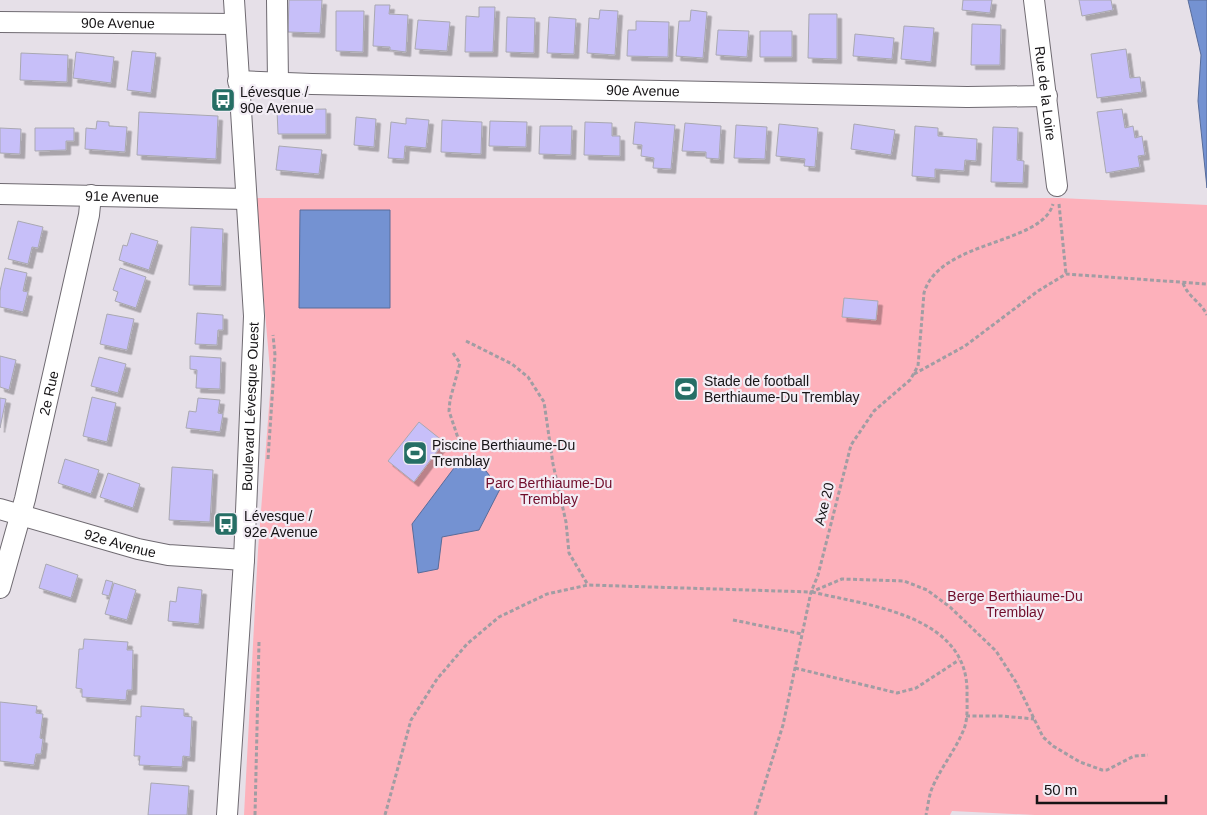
<svg xmlns="http://www.w3.org/2000/svg" width="1207" height="815" font-family="Helvetica,sans-serif">
<style>
.green{fill:#fdb1bb}
.water{fill:#7492d2;stroke:#586c9a}
.building{fill:#c7bff9;stroke:#a9a8b1;filter:url(#shadow)}
.lines{fill:none;stroke-linecap:round;stroke-linejoin:round}
.minor-casing{stroke:#6f6a71;stroke-width:22}
.path{stroke:#a19da3;stroke-width:3;stroke-dasharray:4 2.5;stroke-linecap:butt}
.minor{stroke:#fff;stroke-width:20}
.labels{text-anchor:middle;stroke-width:4.5;stroke-linejoin:round;paint-order:stroke}
.street-label{font-size:14px;fill:#161416;stroke:#f3edf5}
.poi-label{font-size:14px;fill:#161416;stroke:#f3edf5;text-anchor:start}
.park-label{font-size:14px;fill:#700d2b;stroke:#f3edf5}
</style>
<defs>
<filter id="shadow"><feDropShadow dx="4.5" dy="4.5" stdDeviation="0" flood-color="#0004"/></filter>
</defs>
<rect width="100%" height="100%" fill="#e6e0e8"/>
<path class="green" d="M255 198H1060L1207 205V815H1035L952 811 950 815H244L258 550 271 381Z"/>
<path class="water" d="M1188 0H1207V188L1198 101 1201 55Z
M300 210H390V308H299Z
M479 462 500 489 479 530 442 537 438 569 418 573 412 524 454 468Z"/>
<path class="building" d="M289 0H322L320 33 288 32Z
M963 0H992L990 13 962 10Z
M1079 0H1111L1113 10 1082 16Z
M375 5H390L389 14 408 15 406 52 390 50V47L373 46Z
M479 7H495L493 52H465L466 16 479 17Z
M600 10 618 11 615 55 587 53 589 18 599 19Z
M691 10 707 12 703 58 676 56 679 21H690Z
M336 11H364L363 52 336 51Z
M809 14H837V59L808 58Z
M507 17 535 18 534 53 506 52Z
M549 17 576 19 574 54 547 53Z
M418 20 450 22 447 51 415 49Z
M636 21 669 22 668 57 627 56 628 30H636Z
M972 24 1001 25 1000 65H971Z
M904 26 934 28 931 62 901 59Z
M718 30 749 31 747 57 716 55Z
M760 31H792V57H760Z
M855 34 894 38 892 59 853 56Z
M1126 49 1130 78 1140 77 1142 92 1097 98 1091 54Z
M132 51 156 53 151 93 127 90Z
M76 52 114 57 111 83 73 78Z
M21 53 68 55 67 82 20 80Z
M326 109V134H278L277 110Z
M1122 109 1125 128 1133 126 1135 138 1142 136 1145 155 1138 156 1140 167 1106 173 1097 112Z
M139 112 218 116 216 159 137 155Z
M356 117 376 119 374 147 354 145Z
M406 118 429 120 426 148 405 146 404 159 388 158 391 122 406 124Z
M442 120 482 122 481 154 441 152Z
M97 121 109 122V126L127 127 125 152 85 149 86 128 96 129Z
M490 121 527 122 526 147 489 146Z
M585 122 612 123V136H620V156L584 155Z
M635 122 675 125 671 169 653 168 654 158 641 156 642 145 633 144Z
M685 123 721 126 719 159 706 158V152L682 151Z
M779 124 818 128 815 167 804 166 805 159 776 156Z
M854 124 895 130 891 155 851 149Z
M736 125 767 127 765 159 734 158Z
M540 126H572L571 155 539 154Z
M915 126 938 128V136L977 139 976 161 965 160 964 171 935 169V178L912 176Z
M993 127 1018 128 1017 160 1024 161 1023 183 991 182Z
M0 128 21 129 20 154 0 153Z
M35 128H74V141H66V150L35 151Z
M279 146 322 150 319 174 276 170Z
M18 221 43 227 38 248 32 247 28 264 8 259Z
M191 227 223 229 221 286 189 285Z
M131 233 158 241 149 270 119 260 123 245 127 246Z
M5 268 27 273 23 291 28 292 23 312 0 307V291Z
M120 268 146 277 136 308 115 301 118 292 113 290Z
M844 298 878 301 876 320 842 317Z
M197 313 223 315V330H218L217 345 195 344Z
M107 314 134 319 127 350 100 344Z
M0 356 16 360 9 390 0 387Z
M190 356 221 358 220 389 196 388 197 370 190 369Z
M99 357 126 364 118 393 91 386Z
M92 397 116 403 107 442 83 436Z
M0 398 6 399 0 428Z
M198 398 220 400 218 413 223 414 220 432 186 428 189 411 196 412Z
M419 422 444 442 414 482 388 461Z
M65 459 99 470 91 494 58 483Z
M172 467 213 470 210 522 169 520Z
M108 473 140 484 133 508 100 497Z
M46 564 78 575 71 598 39 588Z
M106 580 113 582 109 596 102 594Z
M114 583 136 590 127 620 105 614Z
M178 587 202 590 199 624 168 621 170 601 176 602Z
M84 639 128 642 127 650H133L132 690H127L126 700 82 697V689L76 688 79 649H83Z
M0 702 37 706 36 713 43 714 40 738 43 739 41 754H36L34 765 0 761Z
M141 706 184 709V716L192 717 190 757 183 756 182 767 139 765 140 756H134L136 716 141 717Z
M151 783 189 786 187 815H148Z"/>
<g class="lines">
<defs>
<g id="minor">
<path d="M277 0 278 83"/>
<path id="s1" d="M1034 0 1057 186"/>
<path id="s2" d="M0 22 235 24"/>
<path id="s3" d="M238 81 312 84 967 97 1047 96"/>
<path id="s4" d="M0 194 246 199"/>
<path id="s5" d="M0 509 138 549 168 555 244 560"/>
<path id="s6" d="M0 588 25 499 89 215 91 195"/>
<path id="s7" d="M227 815 244 560 254 316 234 0"/>
</g>
</defs>
<use href="#minor" class="minor-casing"/>
<path class="path" d="M1059 204 1066 274
M1183 283C1188 297 1201 302 1207 315
M466 341 512 364 528 377 544 402 553 464 566 522 569 553 588 585
M453 353 460 363 450 400 449 411 460 444
M914 374 965 346 1038 291 1066 274 1207 284
M268 459 275 355 273 335
M812 592C870 606 970 615 967 695 967 705 968 719 964 729 956 749 942 766 933 786 929 794 928 806 926 815
M733 620 802 634
M795 668 897 693 916 688 959 660
M966 716H1002L1034 719
M255 815 259 642
M385 815 411 720 437 679 467 644 499 617 547 594 588 585 811 592 842 579 904 581 927 590 950 607 996 651 1016 682 1043 737 1053 746 1080 762 1102 770H1107L1134 756 1148 755
M755 815 783 725 811 592 818 575 851 445 874 411 910 380 918 366 924 293C939 240 1042 245 1053 204"/>
<use href="#minor" class="minor"/>
</g>
<defs>
<symbol id="bus-square" viewBox="-11 -11 22 22"><rect x="-9" y="-9" width="18" height="18" rx="4" fill="#266e65" stroke="#f3edf5"/><path d="M-5-6H5V4H4V6H2V4H-2V6H-4V4H-5ZM-3.5-4V0h7V-4ZM-3.5 1.2v1.5H-2V1.2ZM2 1.2v1.5H3.5V1.2Z" fill="#fff"/></symbol>
<symbol id="stadium-square" viewBox="-11 -11 22 22"><rect x="-9" y="-9" width="18" height="18" rx="4" fill="#266e65" stroke="#f3edf5"/><path d="M0-5a6.5 5 0 1 0 0 10a6.5 5 0 1 0 0-10ZM-3.5-1.8h7v3.6h-7Z" fill="#fff"/></symbol>
</defs>
<g fill-rule="evenodd">
<use href="#bus-square" x="209" y="86" width="28" height="28"/>
<use href="#stadium-square" x="672" y="375" width="28" height="28"/>
<use href="#stadium-square" x="401" y="439" width="28" height="28"/>
<use href="#bus-square" x="212" y="510" width="28" height="28"/>
</g>
<g class="labels">
<g class="street-label">
<text dy="5" stroke="none"><textPath href="#s2" startOffset="118">90e Avenue</textPath></text>
<text dy="5" stroke="none"><textPath href="#s3" startOffset="405">90e Avenue</textPath></text>
<text dy="5" stroke="none"><textPath href="#s1" startOffset="94">Rue de la Loire</textPath></text>
<text dy="5" stroke="none"><textPath href="#s4" startOffset="122">91e Avenue</textPath></text>
<text dy="5" stroke="none"><textPath href="#s6" startOffset="201">2e Rue</textPath></text>
<text dy="5" stroke="none"><textPath href="#s7" startOffset="409">Boulevard Lévesque Ouest</textPath></text>
<text transform="translate(824 504) rotate(-76)" y="5">Axe 20</text>
<text dy="5" stroke="none"><textPath href="#s5" startOffset="125">92e Avenue</textPath></text>
</g>
<g class="poi-label">
<text x="240" y="97">Lévesque /<tspan x="240" dy="16">90e Avenue</tspan></text>
<text x="704" y="386">Stade de football<tspan x="704" dy="16">Berthiaume-Du Tremblay</tspan></text>
<text x="432" y="450">Piscine Berthiaume-Du<tspan x="432" dy="16">Tremblay</tspan></text>
<text x="244" y="521">Lévesque /<tspan x="244" dy="16">92e Avenue</tspan></text>
</g>
<g class="park-label">
<text x="549" y="488">Parc Berthiaume-Du<tspan x="549" dy="16">Tremblay</tspan></text>
<text x="1015" y="601">Berge Berthiaume-Du<tspan x="1015" dy="16">Tremblay</tspan></text>
</g>
</g>
<path d="M1037 795v8h129v-8" fill="none" stroke="#161416" stroke-width="2.5"/>
<text x="1044" y="795" font-size="15" fill="#161416" stroke="#f3edf5" stroke-width="4" paint-order="stroke">50 m</text>
</svg>
